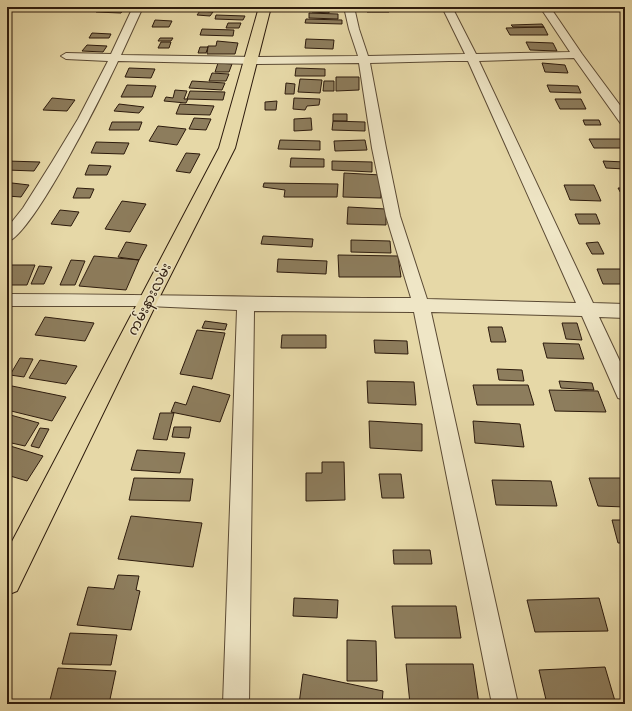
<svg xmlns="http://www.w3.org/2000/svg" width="632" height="711" font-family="'Sorts Mill Goudy','Noto Sans Myanmar',serif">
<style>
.building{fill:#8d7d5d;stroke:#2d1b0d}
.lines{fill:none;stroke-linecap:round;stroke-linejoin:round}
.minor-casing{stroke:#5b4a34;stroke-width:2}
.primary-casing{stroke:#2d1b0d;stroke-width:2}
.minor{fill:#efe6c6;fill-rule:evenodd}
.primary{fill:#e6d8a7;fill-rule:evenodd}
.labels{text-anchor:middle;stroke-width:3;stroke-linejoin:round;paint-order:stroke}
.street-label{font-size:14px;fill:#2d1b0d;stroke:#efe6c6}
</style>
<rect width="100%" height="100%" fill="#e6d8a7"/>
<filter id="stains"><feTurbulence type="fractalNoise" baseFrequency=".005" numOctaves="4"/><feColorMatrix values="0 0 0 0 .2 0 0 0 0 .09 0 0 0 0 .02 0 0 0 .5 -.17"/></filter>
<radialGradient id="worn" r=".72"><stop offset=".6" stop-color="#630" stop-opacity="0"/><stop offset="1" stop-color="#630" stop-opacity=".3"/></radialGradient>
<path class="building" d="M100 7H125L121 13 96 12Z
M233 7H254L253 10 232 9Z
M366 7H388L389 12H367Z
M506 7H527L529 10 508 11Z
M312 9 329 10V13L312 12Z
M200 11 213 12 210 16 197 15Z
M309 13 338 14V19L309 18Z
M216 15 245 16 243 20 215 19Z
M306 19 342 20V24L305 23Z
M155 20 172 21 169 27H152Z
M228 23H241L239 28H226Z
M542 24 544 27H513L511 25Z
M544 27 548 35H510L506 28Z
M202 29 234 30 233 36 200 35Z
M92 33 111 34 109 38H89Z
M160 38H173L171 41H158Z
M306 39 334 40 333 49 305 48Z
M217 41 238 43 235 54H207L208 46H216Z
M161 42H171L169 48H158Z
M526 42 553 43 557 51 530 50Z
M87 45 107 46 103 52 82 51Z
M200 47H208L206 53H198Z
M218 63 232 64 229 72H215Z
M542 63 565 65 568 73 545 72Z
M129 68 155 69 151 78 125 77Z
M296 68 325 69V76H295Z
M212 73 229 74 226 81H209Z
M336 77H359V90L336 91Z
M300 79 322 80 320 93 298 92Z
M192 81 225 83 222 90 189 88Z
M324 81H334V91H323Z
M286 83 295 84 294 94H285Z
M127 85 156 86 152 97H121Z
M547 85 578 86 581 93 550 92Z
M175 90 187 91 184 99H188L186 103 164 101 166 97 173 98Z
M190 91 225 92 223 100 187 99Z
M52 98 75 100 67 111 43 110Z
M294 98 320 99 319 105 307 106 305 110 293 109Z
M555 99H581L586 109H560Z
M277 101 276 110H265V102Z
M119 104 144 107 139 113 114 111Z
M180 104 214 106 210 115 176 114Z
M333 114H347V121H333Z
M194 118 211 119 206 130 189 129Z
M311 118 312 130 294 131V119Z
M583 120H599L601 125H585Z
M333 121 365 122V131L332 130Z
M112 122H142L139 130H109Z
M158 126 186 129 177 145 149 141Z
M589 139H622L625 144V148H594Z
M280 140 320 141V150L278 149Z
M365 140 367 150 335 151 334 141Z
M96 142 129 143 124 154 91 153Z
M186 153 200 154 190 173 176 171Z
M291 158 324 159V167H290Z
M7 161 40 162 34 171 7 170Z
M332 161 372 162V172L332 170Z
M603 161 625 162V169L606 168Z
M89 165 111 166 107 175H85Z
M344 173 381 175V198L343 197Z
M12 183 29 185 21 197 7 196V190Z
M264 183 338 184 337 197H284L285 190 263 187Z
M564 185H594L601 201 570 200Z
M77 188 94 189 90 198H73Z
M618 188H625V198L623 197Z
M122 201 146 204 130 232 105 229Z
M348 207 386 209V225L347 224Z
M60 210 79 212 71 226 51 224Z
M575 214H596L600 224H579Z
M263 236 313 239 312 247 261 244Z
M351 240 390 241 391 253 351 252Z
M126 242 147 245 139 260 118 257Z
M598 242 604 254H592L586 243Z
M338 255 398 256 401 277H339Z
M94 256 139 260 126 290 79 286Z
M278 259 327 261 326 274 277 272Z
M71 260 85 261 75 285H60Z
M7 265H35L27 285H7Z
M39 266 52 267 44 284H31Z
M597 269H625V284H603Z
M45 317 94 323 85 341 35 335Z
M205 321 227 324 225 330 202 328Z
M562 323H577L582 340 566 339Z
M488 327H502L506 342H491Z
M197 330 225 333 212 379 180 374Z
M282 335H326V348H281Z
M374 340 407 341 408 354 375 353Z
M543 343 579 344 584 359 547 358Z
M20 358 33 359 24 377 10 375Z
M40 360 77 366 66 384 29 378Z
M497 369 522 370 524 381 499 380Z
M367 381 414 382 416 405 368 403Z
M559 381 592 383 594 390 561 388Z
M473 385H528L534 405H477Z
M12 386 66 397 52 421 7 410V394Z
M193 386 230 395 220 422 171 412 175 402 186 405Z
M549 390 598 391 606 412 555 411Z
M160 413H174L167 440 153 439Z
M7 414 39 423 25 446 7 442Z
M369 421 422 424V451L370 448Z
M473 421 520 424 524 447 475 443Z
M174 427H191L189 438 172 437Z
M40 428 49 429 39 448 31 446Z
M7 445 43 456 27 481 7 475Z
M137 450 185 453 180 473 131 470Z
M322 462H344L345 500 306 501V473H322Z
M379 474H401L404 498H382Z
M134 478 193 479 190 501 129 500Z
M589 478H625V507L598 506Z
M492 480 551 481 557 506 496 505Z
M131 516 202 523 193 567 118 559Z
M612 520H625V543H618Z
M393 550H430L432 564H394Z
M118 575 139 576 136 590 140 591 131 630 77 625 88 587 114 589Z
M294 598 338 600 337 618 293 616Z
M599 598 608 631 535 632 527 600Z
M392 606H456L461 638H395Z
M70 633 117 635 111 665 62 664Z
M347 640 376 641 377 681H347Z
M406 664H473L479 704H410Z
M605 667 615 701 547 704 539 670Z
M58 668 116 671 109 704H49Z
M303 674 383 691 382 704H299Z"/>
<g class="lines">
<defs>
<path id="minor" d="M133 7H143L121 55 258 57 358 56 349 29 344 7H354L359 29 368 56 465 54 442 7H452L476 54 570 52 540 7H550L582 54 625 112V125L621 124 574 58 479 61 593 303 625 304V318L599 317 625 372V400L618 398 582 316 431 312 518 704H492L414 312 254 311 249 704H223L237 310 148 306H7V294C142 294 276 298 411 298L386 216 372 148 359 63 258 64 118 61C104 91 33 235 7 242V228L23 208 52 162 78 119 108 61 66 59 61 56 66 53 111 54ZM449 61H468L576 303 427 299 400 216 386 148 370 63Z"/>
<path id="primary" d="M259 7H271L235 148 158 300 17 591 7 595V551L219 148Z"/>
</defs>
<use href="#minor" class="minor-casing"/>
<use href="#primary" class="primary-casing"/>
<use href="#minor" class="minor"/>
<use href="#primary" class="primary"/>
</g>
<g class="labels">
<g class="street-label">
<text transform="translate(149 299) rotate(-63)" y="5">ကမ်းနားလမ်း</text>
</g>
</g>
<rect width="632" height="711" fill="none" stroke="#e6d8a7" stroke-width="24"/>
<rect x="8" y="8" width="616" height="695" fill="none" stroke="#2d1b0d" stroke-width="2"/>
<rect x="12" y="12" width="608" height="687" fill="none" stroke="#2d1b0d"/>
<rect width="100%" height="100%" filter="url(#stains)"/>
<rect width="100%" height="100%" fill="url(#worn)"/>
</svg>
